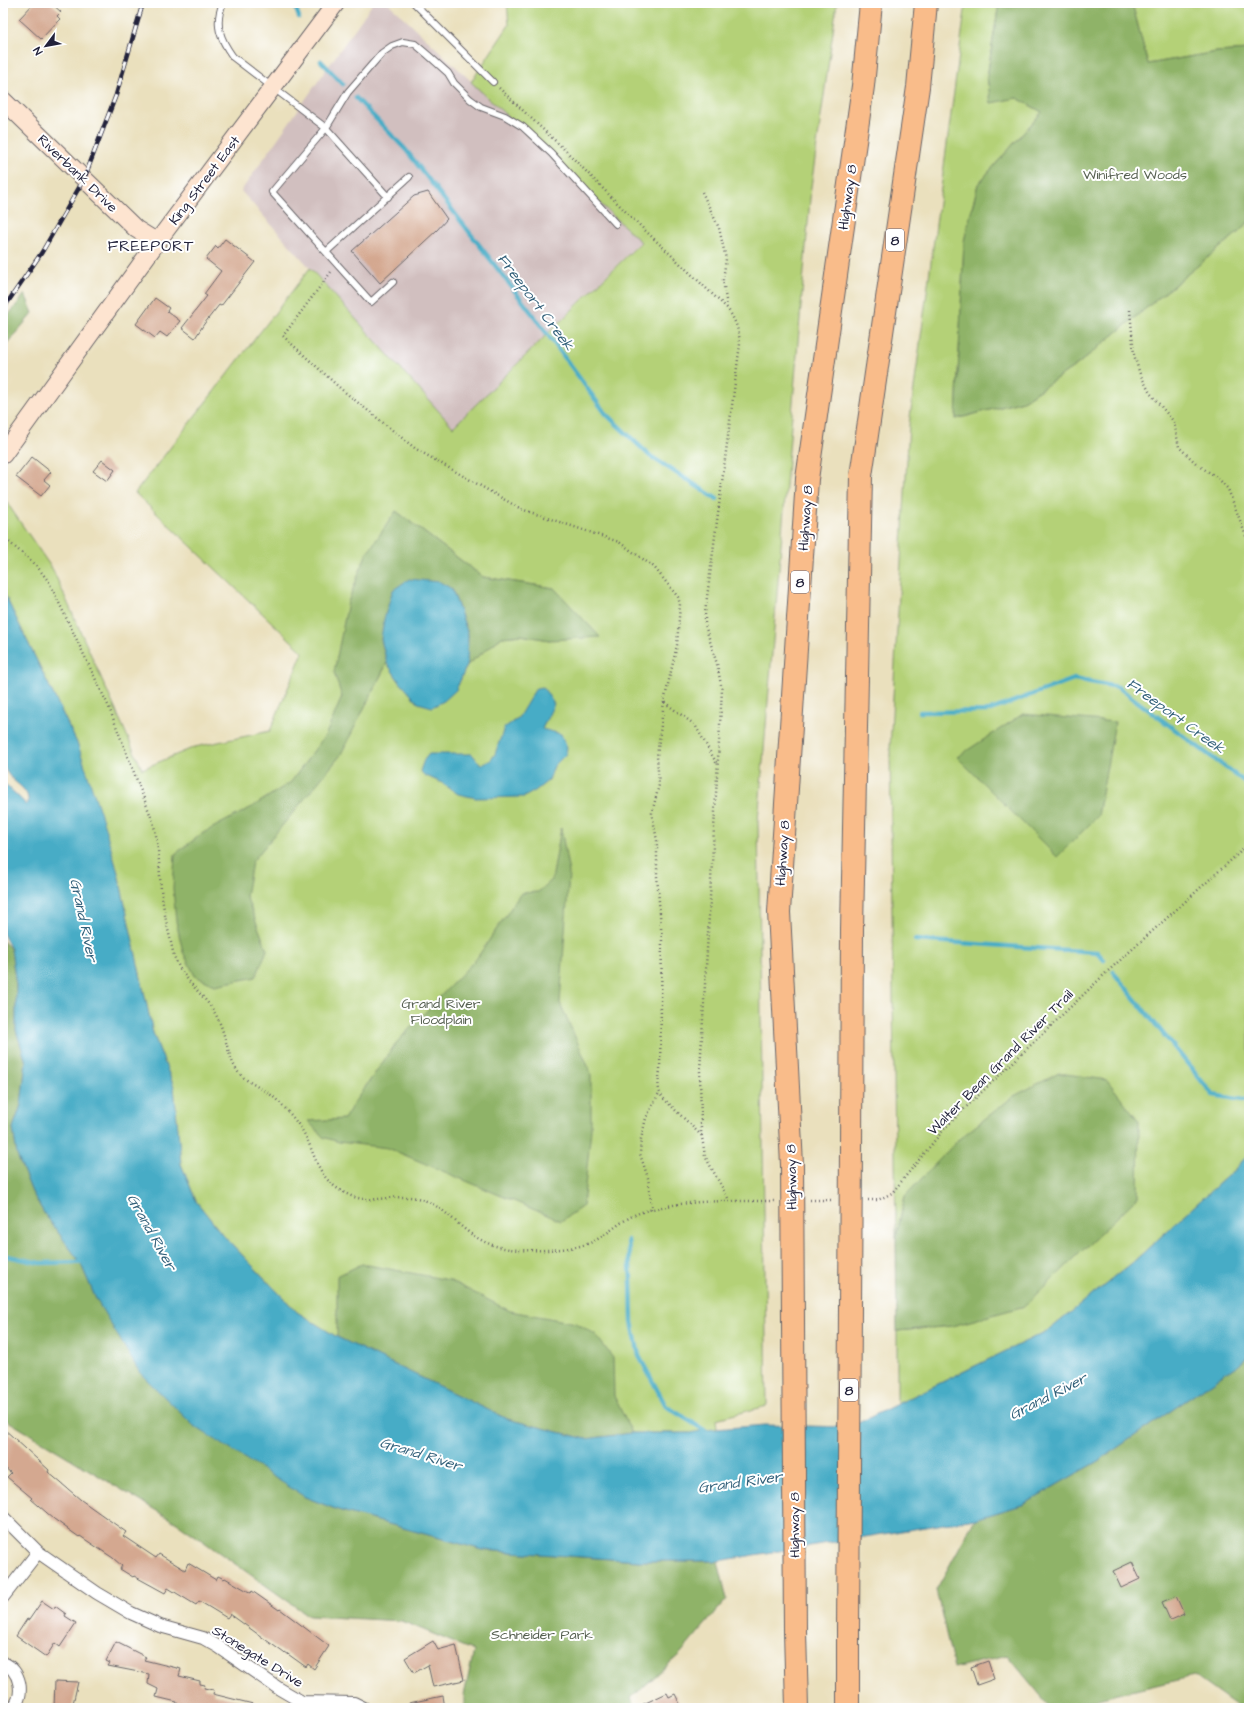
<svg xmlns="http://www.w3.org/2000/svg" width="1252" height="1711" font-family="'Architects Daughter',sans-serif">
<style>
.industrial{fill:#d1bfbf}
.green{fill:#b4d177;stroke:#6b7a59;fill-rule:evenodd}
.forest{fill:#8fb368;stroke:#586a52}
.water{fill:#46acc6;stroke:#346780}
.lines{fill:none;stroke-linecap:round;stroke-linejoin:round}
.stream{stroke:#46acc6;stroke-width:4.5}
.building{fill:#d4a890}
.service-casing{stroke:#686468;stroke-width:8}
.minor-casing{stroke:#686468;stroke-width:14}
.secondary-casing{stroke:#686468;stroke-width:19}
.motorway-casing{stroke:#686468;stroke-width:24}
.path{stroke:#686468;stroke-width:2.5;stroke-dasharray:1 3;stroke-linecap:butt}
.service{stroke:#fff;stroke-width:6}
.minor{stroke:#fff;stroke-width:12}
.secondary{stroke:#fde4d0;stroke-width:17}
.motorway{stroke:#f9bc8a;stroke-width:22}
.rail-casing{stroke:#22223b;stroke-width:4.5}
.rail{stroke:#fff;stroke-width:3;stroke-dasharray:9;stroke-linecap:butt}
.motorway-bridge-casing{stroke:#686468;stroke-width:24;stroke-linecap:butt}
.motorway-bridge{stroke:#f9bc8a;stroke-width:22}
.labels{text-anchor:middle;stroke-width:4;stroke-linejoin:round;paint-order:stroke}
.shield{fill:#fff;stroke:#646476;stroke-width:1}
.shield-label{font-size:13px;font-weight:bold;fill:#22223b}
.street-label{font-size:14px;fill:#22223b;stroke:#fff}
.park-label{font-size:14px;fill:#555f50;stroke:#fff}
.neighbourhood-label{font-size:15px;letter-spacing:1px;fill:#22223b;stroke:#fff}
.water-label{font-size:15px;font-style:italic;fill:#32607a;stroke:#fff}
</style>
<rect width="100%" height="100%" fill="#fff"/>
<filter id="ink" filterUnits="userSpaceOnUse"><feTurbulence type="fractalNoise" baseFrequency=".025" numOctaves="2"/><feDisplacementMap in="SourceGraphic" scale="8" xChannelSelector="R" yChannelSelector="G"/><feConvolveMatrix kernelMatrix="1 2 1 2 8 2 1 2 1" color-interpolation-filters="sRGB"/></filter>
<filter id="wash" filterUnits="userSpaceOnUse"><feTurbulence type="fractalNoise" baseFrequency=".012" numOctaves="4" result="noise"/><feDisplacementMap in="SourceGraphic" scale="16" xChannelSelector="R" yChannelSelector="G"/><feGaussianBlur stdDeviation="0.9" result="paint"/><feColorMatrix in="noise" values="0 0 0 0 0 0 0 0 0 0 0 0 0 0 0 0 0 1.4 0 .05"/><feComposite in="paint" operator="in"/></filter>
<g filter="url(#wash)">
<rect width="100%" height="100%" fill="#eae0bd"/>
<path class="industrial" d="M373 3H388L641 241 453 427 241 191Z"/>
<path class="green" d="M507 3H837L811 187 758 821 767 1406 716 1419 717 1429 691 1433H632L586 1439 337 1337 297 1312 222 1234 196 1201 181 1164 174 1087 153 1033 118 873 78 745 3 591V497L53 570 142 769 195 747 270 731 303 652 135 493 310 268 453 427 641 242 471 82 509 25ZM396 511 483 577 554 588 550 640 521 635 502 637 467 665 456 690 399 681 387 663 367 703 341 699ZM518 718 543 728 511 723Z
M966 3H999L987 77 991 102 1017 98 1042 112 978 184 964 242 956 419 1023 401 1078 364 1240 231 1249 221V1154L1236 1168 1132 1263 1049 1330 897 1404V1331L952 1326 905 1196 896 1238 890 748 909 425Z
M1132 3H1249V50L1217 52 1148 64Z"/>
<path class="forest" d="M999 3H1132L1148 64 1217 52 1249 50V221L1240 231 1078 364 1023 401 956 419 964 241 978 184 1042 112 1017 98 991 103 987 77Z
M25 294 33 313 3 348V322Z
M396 511 483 577 554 588 600 637 549 640 521 635 502 637 467 665 468 634 452 589 381 639 387 663 340 756 252 862 246 896 267 950 256 977 215 985 195 976 183 952 176 921 173 888 175 854 203 833 252 807 291 782 326 734 342 697 334 672 348 602 366 555Z
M1023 714 1115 722 1098 816 1057 857 957 757Z
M561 828 569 873 560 1003 591 1073V1129L583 1206 561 1221 388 1148 339 1142 323 1137 308 1121 344 1119 356 1100 397 1042 477 958 521 893 538 892 552 880Z
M3 941 11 949 16 985V1030L26 1062 21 1105 13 1128 17 1155 32 1192 44 1213 80 1262 96 1299 305 1497 338 1510 483 1550 639 1561H718L727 1599 680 1654 631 1698 636 1708H464V1695L474 1651 402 1621 309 1616 180 1525 3 1418Z
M1059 1073 1107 1080 1139 1121 1138 1197 1025 1306 952 1326 897 1331 896 1238 905 1196 959 1139 1014 1096Z
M362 1264 449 1280 510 1311 576 1323 595 1334 613 1358 614 1396 632 1433 586 1439 507 1419 337 1337V1276Z
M1249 1357V1708L1237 1707 1194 1676 1060 1708H1051L1007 1655 954 1668 936 1590 975 1519 1022 1505 1098 1461Z"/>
<path class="water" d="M409 579 440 582 452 589 468 634 467 665 456 690 444 701 432 707 418 703 399 681 387 663 381 639 384 619 393 590Z
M3 591 78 745 104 824 118 873 153 1033 174 1087 181 1164 196 1201 222 1234 297 1312 337 1337 507 1419 586 1439 632 1433H691L704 1430 764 1425 850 1427 1049 1330 1132 1263 1236 1168 1249 1154V1357L1098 1461 1022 1505 975 1519 718 1561H639L483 1550 338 1510 305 1497 194 1426 140 1373 96 1299 80 1262 44 1213 32 1192 17 1155 13 1128 21 1105 26 1062 16 1030V985L11 949 3 934V782L24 802 25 805 28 803C30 788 13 784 6 771 4 768 4 763 3 759Z
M543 687 554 704 542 729 561 734 567 748 566 754 554 766 549 780 535 791 524 797 476 798 458 794 442 783 424 775 420 771 424 760 429 754H472L481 765 491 760 495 754 504 728 518 718 536 688Z"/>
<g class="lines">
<path class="stream" d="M294 3 299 17
M321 61 343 84
M356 98 406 150 534 316 606 414 650 456 717 499
M920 712 988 711 1074 679 1118 687 1249 785
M915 940 1097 952 1104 960
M1113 972 1213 1095 1249 1101
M628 1240 631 1279 632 1322 639 1356 666 1406 704 1430
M3 1255 40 1263 80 1262"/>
</g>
<g id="blocks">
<path class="building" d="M34 3H51L61 12 57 16 60 19 41 39 19 19Z
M428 192 447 219 437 230 380 283 352 251 414 196Z
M225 239 255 262 221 306 219 305 204 324 195 338 182 328 207 296 204 294 221 271 206 259 216 246 218 248Z
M155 298 169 308 167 311 180 321 167 337 160 332 155 338 136 324Z
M32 457 51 472 44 480 50 485 41 496 16 477Z
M102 460 115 470 107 481 93 471Z
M3 1428 49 1470 48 1472 81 1500 126 1532 123 1536 156 1558 159 1554 185 1570 188 1563 216 1580 218 1576 224 1579 225 1578 251 1593 252 1591 279 1610 280 1609 329 1646 314 1669 308 1664 306 1667 285 1652 284 1653 230 1614 227 1618 199 1601 196 1605 168 1588 165 1593 134 1576 133 1577 120 1569 122 1566 113 1558 80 1536 79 1537 54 1519 31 1499 32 1498 7 1477 11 1473 3 1466Z
M1132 1562 1140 1579 1121 1588 1113 1571Z
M1176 1596 1184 1614 1170 1620 1162 1602Z
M42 1601 54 1609 55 1606 66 1614 65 1616 76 1623 60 1647 55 1643 46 1657 16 1636 27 1619 29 1620Z
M433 1641 438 1650 456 1645 464 1680 433 1687 428 1665 414 1673 405 1658Z
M116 1642 146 1657 144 1660 181 1669 179 1676 200 1681V1684L205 1685 204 1688 214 1690 213 1694 253 1704 252 1708H176L177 1702 156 1697 158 1689 148 1684 149 1674 108 1666 110 1663 106 1661Z
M988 1661 994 1679 977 1685 971 1667Z
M55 1681 78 1682 72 1708H54Z
M667 1693 669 1697 675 1694 682 1708H635Z
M443 1696 445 1708H410L409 1703Z"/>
</g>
</g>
<g filter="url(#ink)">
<use href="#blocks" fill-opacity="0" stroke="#686468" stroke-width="1"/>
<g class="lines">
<defs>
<path id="service" d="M223 3C214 24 220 39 233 57L326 128 388 197
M414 3 493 82
M326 252 409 177
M393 282 371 302 272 192 326 128 348 92 382 53 392 46 403 42 415 44 428 55 448 73 454 83 470 99 481 107 505 116 523 127 551 153 616 224"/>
<path id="minor" d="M3 1517 38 1552 97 1593 131 1613 160 1626 203 1638 219 1647 278 1688 302 1702 354 1703 364 1708
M3 1597 38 1552
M3 1663C21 1670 25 1695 13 1708"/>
<path id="secondary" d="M3 100 136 229 157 242
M3 455 157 242 336 3"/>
<path id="motorway" d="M851 1146 852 929 861 476 918 87 926 3
M792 1165 779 912 807 479 863 86 871 3
M795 1631 797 1708
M848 1633V1708"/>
</defs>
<use href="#service" class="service-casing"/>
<use href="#minor" class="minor-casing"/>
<use href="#secondary" class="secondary-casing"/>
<use href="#motorway" class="motorway-casing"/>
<path class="path" d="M499 88 565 150 630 216 727 308C735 319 739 330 740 344L705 613V625L717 664 722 690 700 1071 701 1131 705 1156 729 1200
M702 192 719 228 726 259 723 280 727 307
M331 272 283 336 341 389 416 449 521 509 619 542 654 567 678 597 680 604 677 645 664 702 695 725 717 764
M1130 310 1134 355 1140 374 1150 393 1174 422 1179 447 1198 465 1218 478 1228 489 1249 544
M3 537 36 565 49 582 108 705 153 822C159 844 159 867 161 889 163 905 166 922 170 938 172 946 173 955 177 963 187 984 207 997 217 1017 226 1034 227 1056 238 1072 246 1082 260 1087 271 1095 281 1103 290 1113 298 1124 318 1151 312 1178 349 1195 373 1206 401 1191 424 1200 442 1207 453 1220 467 1231 493 1251 517 1251 548 1250 562 1249 579 1248 592 1242 609 1234 623 1218 642 1212 684 1199 732 1201 775 1201
M664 702 657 756 659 785 652 813 657 841V876L662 940 660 1070C659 1080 656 1089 663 1098L702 1136
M810 1200H833
M868 1200H878L892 1193 945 1128 962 1111 1107 972 1249 844
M652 1210 648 1178 640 1154 641 1139 646 1118 659 1093"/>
<use href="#service" class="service"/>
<use href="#minor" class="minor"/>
<use href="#secondary" class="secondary"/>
<use href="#motorway" class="motorway"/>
<defs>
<path id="rail" d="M3 309 42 252 84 179 116 95 143 3"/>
</defs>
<use href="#rail" class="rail-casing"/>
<use href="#rail" class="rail"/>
<defs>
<path id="motorway-bridge" d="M792 1165 795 1631
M848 1633 851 1146"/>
</defs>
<use href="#motorway-bridge" class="motorway-bridge-casing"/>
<use href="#motorway-bridge" class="motorway-bridge"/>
</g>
</g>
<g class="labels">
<g class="shield">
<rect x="886" y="229" width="18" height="22" rx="3"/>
<rect x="791" y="571" width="18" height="22" rx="3"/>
<rect x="840" y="1379" width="18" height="22" rx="3"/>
</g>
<g class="shield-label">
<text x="895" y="245">8</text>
<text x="800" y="587">8</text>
<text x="849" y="1395">8</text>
</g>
<g class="street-label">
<text transform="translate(78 173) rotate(44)" y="5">Riverbank Drive</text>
<text transform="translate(204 180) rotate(-53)" y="5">King Street East</text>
<text transform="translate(847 197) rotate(-82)" y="5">Highway 8</text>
<text transform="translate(805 518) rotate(-86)" y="5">Highway 8</text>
<text transform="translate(782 853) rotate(-86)" y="5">Highway 8</text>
<text transform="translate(1000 1062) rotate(-45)" y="5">Walter Bean Grand River Trail</text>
<text transform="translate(791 1177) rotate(-91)" y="5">Highway 8</text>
<text transform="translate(794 1525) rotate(-90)" y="5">Highway 8</text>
<text transform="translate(258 1656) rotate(32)" y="5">Stonegate Drive</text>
</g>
<g class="park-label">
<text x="1135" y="179">Winifred Woods</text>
<text x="441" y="1008">Grand River<tspan x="441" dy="16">Floodplain</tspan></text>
<text x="542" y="1639">Schneider Park</text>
</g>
<g class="neighbourhood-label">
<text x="151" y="251">FREEPORT</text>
</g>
<g class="water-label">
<text transform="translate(536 302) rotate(53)" y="5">Freeport Creek</text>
<text transform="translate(1176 716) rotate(36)" y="5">Freeport Creek</text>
<text transform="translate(84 920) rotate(78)" y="5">Grand River</text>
<text transform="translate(152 1232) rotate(61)" y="5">Grand River</text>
<text transform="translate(1048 1396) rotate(-27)" y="5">Grand River</text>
<text transform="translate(421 1454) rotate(17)" y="5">Grand River</text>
<text transform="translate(740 1482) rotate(-8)" y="5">Grand River</text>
</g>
</g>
<rect width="1252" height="1711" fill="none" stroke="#fff" stroke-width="16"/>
<g transform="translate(46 46) rotate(238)" stroke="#ffffff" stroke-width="3" paint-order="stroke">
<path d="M0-3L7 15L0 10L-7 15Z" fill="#22223b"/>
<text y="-6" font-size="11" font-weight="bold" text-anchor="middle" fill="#22223b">N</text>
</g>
</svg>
